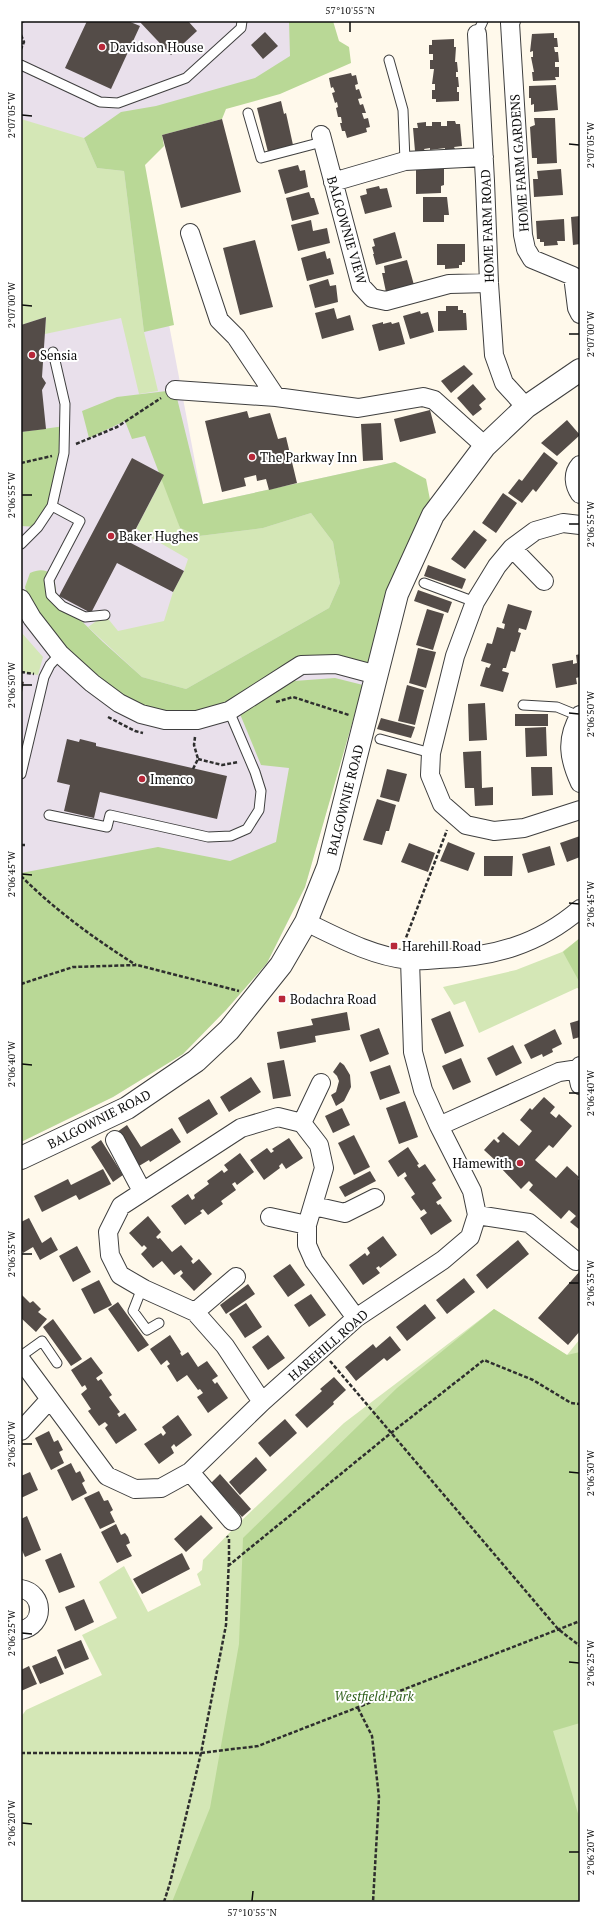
<svg xmlns="http://www.w3.org/2000/svg" width="601" height="1923" font-family="'PT Serif',serif">
<style>
.industrial{fill:#e9e0eb}
.green{fill:#d4e7b6}
.forest{fill:#b9d896}
.building{fill:#544c48}
.lines{fill:none;stroke-linecap:round;stroke-linejoin:round}
.service-casing{stroke:#3f3f3f;stroke-width:11}
.minor-casing{stroke:#3f3f3f;stroke-width:20}
.tertiary-casing{stroke:#3f3f3f;stroke-width:24}
.path{stroke:#2e2e2e;stroke-width:2.5;stroke-dasharray:4 2;stroke-linecap:butt}
.service{stroke:#fff;stroke-width:9}
.minor{stroke:#fff;stroke-width:18}
.tertiary{stroke:#fff;stroke-width:22}
.ticks{fill:none;stroke:#0c0c0c;stroke-width:1.5}
.poi-dot{fill:#b8283a;stroke:#fff;stroke-width:1.5}
.labels{text-anchor:middle;stroke-width:4;stroke-linejoin:round;paint-order:stroke}
.poi-label{font-size:13px;fill:#0c0c0c;stroke:#fff;text-anchor:start}
.street-label{font-size:13px;fill:#0c0c0c;stroke:#fff}
.park-label{font-size:13px;font-style:italic;fill:#32611e;stroke:#fff}
.neatline{fill:none;stroke:#0c0c0c;stroke-width:1.5}
.ticks-label{font-size:10px;text-anchor:middle;fill:#0c0c0c}
</style>
<rect width="100%" height="100%" fill="#fff9eb"/>
<path class="industrial" d="M21 21H316L330 68 132 129 203 504 395 462 374 644 305 887 267 963 226 1010 183 1054 113 1097 21 1142Z"/>
<path class="green" d="M21 119 84 138 97 168 124 171 144 332 158 391 139 394 121 318 45 334 46 317 21 325Z
M164 475 180 528 199 536 263 528 311 513 333 542 340 583 329 608 186 689 142 677 88 627 105 615 118 631 164 621 173 592 184 571 188 559 136 529Z
M21 632 43 657 38 675 21 672Z
M580 938V989L577 988 479 1033 465 1001 454 1005 443 987 516 970 562 952Z
M494 1309 567 1355 580 1339V1902H21V1717L26 1710 102 1675 82 1635 117 1618 99 1582 124 1566 148 1612 201 1585 197 1574 202 1570 203 1560 241 1521 344 1423Z"/>
<path class="forest" d="M289 21H333L339 41 349 47 351 63 280 94 226 109 222 119 162 135 164 146 145 165 174 325 144 332 124 171 97 168 84 138 121 112 156 106 255 78 290 56Z
M175 390 203 504 395 462 426 479 433 515 377 675 301 665 197 720 119 703 32 618 25 587 30 573C40 569 45 569 54 576L57 597 103 642 142 677 186 689 329 608 340 583 333 542 311 513 263 528 199 536 180 528 145 436 132 439 125 421 89 438 82 411 117 397Z
M65 426 60 476 38 527 21 526V432Z
M335 678 363 685 305 887 267 963 226 1010 183 1054 113 1097 21 1142V873L158 847 230 861 276 842 289 768 261 765 240 714 294 681Z
M580 938V983L563 952Z
M494 1309 567 1355 580 1352V1723L553 1731 580 1820V1902H172L210 1808 239 1644 243 1538 397 1388Z"/>
<path class="building" d="M87 21H128L140 26 111 89 65 68Z
M139 21H188L197 31 171 55Z
M265 32 278 46 263 59 251 45Z
M554 33V38H557L558 47H554L555 52H558L559 62H555V67H559V77H555L556 80 533 81 532 72H534L531 57H533V51L530 52 532 34Z
M454 39V47H456L455 62H457L458 72H456V77H458L459 87H457V92H459V101L436 102V99H432V90H435V84H432L434 69H430V60H433V54H429V45H432V40Z
M351 73 352 76 356 75 358 84 355 85 356 90 359 89 362 98 358 99 360 105 363 104 366 113H362L364 119 368 118 370 127 366 128 367 132 347 138 345 131H342L340 123H342L341 117H338L336 108 338 107 337 102 335 103 332 93 335 92 333 87 331 88 329 78Z
M556 85 558 110 534 112V104L531 105V98H529V86Z
M281 101 284 114 286 113 293 145 268 152 257 108Z
M534 118H555L557 163 537 164V158H532L530 127 535 125Z
M222 119 241 192 181 208 162 135Z
M447 121H455L456 124H460L462 146 454 147 455 149H445V148L430 150V148L424 149 425 151H415L413 128H418L417 123 426 122V126H432V122H441V126H447Z
M298 165 300 171 305 170 308 187 285 194 278 170Z
M444 168V185L441 186V193L416 194V169Z
M561 169 563 195 534 197 533 179H538L537 171Z
M379 186 380 189 387 188 392 207 365 214 360 196 367 194 366 189Z
M309 192 311 198H314L319 214 292 221 286 198Z
M423 197H447L449 215H444V222H423Z
M580 216V244L573 245 571 217Z
M564 219 565 241H557L558 245 544 246V242H540V239H537L536 221Z
M311 220 313 231 327 228 330 243 298 251 291 225Z
M395 232 402 258 376 265 373 254H374L372 247 375 246 373 239Z
M255 240 273 307 240 315 223 248Z
M437 244H465V262H462V265H459V268L445 269V265H437Z
M325 251 327 259 330 258 334 274 307 281 301 258Z
M407 260 414 285 386 292 382 273H385L384 266Z
M328 279 330 286 336 285 338 302 315 308 309 285Z
M446 306H458V310H463V313H466L467 330 438 331V311H446Z
M334 308 337 319 350 315 354 330 322 339 315 313Z
M420 311 421 314 428 312 434 332 410 339 403 316Z
M46 317 42 377 46 383 42 390 46 429 21 432V325Z
M383 322V324L391 322 392 324 399 322 405 344 379 351 372 325Z
M464 365 473 374 451 393 441 381Z
M473 384 486 399 479 405 482 409 473 416 457 398Z
M430 410 436 433 400 442 394 419Z
M247 411 249 418 270 413 278 439 286 437 297 483 269 490 266 479 257 481 256 475 244 478 246 486 222 492 205 421Z
M567 420 580 435 557 456 541 443Z
M381 423 383 460 363 461 361 424Z
M544 452 558 463 536 492 533 489 522 503 508 493 519 479 522 481Z
M132 458 164 475 129 542 184 571 173 592 117 563 91 613 59 596Z
M503 493 517 503 496 533 482 523Z
M474 530 487 540 465 569 451 559Z
M428 565 466 579 462 589 424 576Z
M418 590 452 602 448 613 414 601Z
M508 604 532 611 526 630 519 628 518 632 521 633 515 652 511 651 506 668H503L502 671 509 673 503 692 480 686 486 667 489 668 491 664 481 661 487 643 492 644 497 627 504 629 505 624 502 623Z
M427 609 444 614 433 650 416 645Z
M418 648 436 652 426 688 409 683Z
M580 654V677L576 678 577 684 556 688 552 664 573 660V664L577 663 576 655Z
M21 681 24 682 22 692H21Z
M407 685 424 690 415 725 398 721Z
M485 703 487 740 469 741 468 704Z
M515 714H548V726H515Z
M381 718 415 727 411 738 377 729Z
M546 727 547 756 526 757 525 728Z
M67 739 79 742 80 739 96 743V746L227 776 217 819 100 792 94 818 64 811 70 785 57 782Z
M481 751 482 788 493 787V805L475 806 474 788H465L463 752Z
M531 767H552L553 795 532 796Z
M387 769 407 774 399 802 380 797Z
M377 799 396 805 389 831H386L382 845 363 840Z
M580 836V857L567 862 560 843Z
M448 842 475 853 468 871 440 861Z
M409 843 435 853 428 872 401 862Z
M550 846 555 865 528 873 522 854Z
M484 856H513L512 876H484Z
M450 1011 464 1046 445 1054 431 1019Z
M347 1012 350 1030 315 1036 316 1042 280 1049 277 1032 313 1025 311 1019Z
M580 1020V1037L573 1039 570 1023Z
M379 1028 389 1054 370 1062 360 1035Z
M555 1029 562 1044 552 1049 553 1052 543 1057 542 1054 531 1059 524 1045Z
M513 1045 522 1063 496 1076 487 1058Z
M461 1058 471 1082 453 1090 442 1066Z
M284 1060 291 1096 273 1099 267 1063Z
M340 1062 344 1065 350 1075 351 1087 344 1101 336 1106 331 1095 336 1092 339 1081 337 1076 333 1072Z
M390 1065 400 1093 380 1100 370 1072Z
M251 1077 261 1092 229 1112 220 1097Z
M544 1097 555 1107 550 1113 556 1118 559 1114 572 1126 553 1148 549 1145 535 1160 556 1178 567 1166 579 1177 578 1179 580 1181V1230L570 1222 576 1216 569 1210 561 1219 529 1190 533 1185 529 1181 521 1189 501 1168 504 1165 497 1159 496 1161 484 1150 494 1139 498 1143 500 1141 497 1138 503 1132 519 1146 532 1131 520 1120 530 1108 532 1110Z
M209 1099 218 1114 187 1134 178 1118Z
M405 1101 418 1137 399 1144 386 1108Z
M342 1108 350 1125 333 1133 325 1116Z
M127 1125 141 1147 172 1128 181 1142 150 1162 149 1160 139 1166 117 1132Z
M354 1135 370 1167 354 1175 338 1143Z
M289 1138 303 1158 286 1169 282 1163 279 1166 280 1168 264 1180 250 1160 267 1148 271 1153 274 1151 272 1149Z
M101 1140 123 1175 113 1182 91 1147Z
M408 1147 419 1164 417 1165 419 1168 425 1164 436 1180 432 1183 442 1198 436 1202 438 1205 440 1204 452 1221 431 1235 420 1218 427 1213 424 1209 421 1211 411 1197 415 1194 404 1178 407 1176 405 1172 398 1177 388 1161Z
M240 1153 254 1172 237 1185 235 1182 232 1184 236 1190 221 1201 223 1204 208 1215 203 1209 200 1211 202 1213 185 1225 171 1206 188 1194 192 1200 195 1198 194 1195 209 1184 207 1181 222 1170 224 1173 228 1170 224 1165Z
M103 1169 111 1184 79 1200 76 1195 42 1212 34 1196 68 1179 71 1185Z
M370 1171 376 1181 345 1197 339 1187Z
M148 1216 161 1232 156 1237 158 1239 160 1238 172 1252 181 1245 193 1259 191 1261 193 1264 199 1259 212 1274 194 1291 180 1276 183 1273 181 1270 174 1275 162 1261 153 1268 141 1254 147 1248 144 1245 142 1247 129 1233Z
M29 1218 42 1243 51 1237 58 1250 40 1260 33 1247 23 1253 21 1248V1222Z
M383 1236 397 1255 380 1268 379 1266 376 1268 380 1273 363 1285 349 1265 365 1253 367 1256 370 1253 367 1248Z
M518 1240 529 1254 487 1289 476 1275Z
M77 1246 91 1272 73 1282 59 1256Z
M290 1264 305 1285 288 1297 273 1276Z
M580 1271V1331L568 1345 538 1318Z
M464 1278 475 1292 447 1314 436 1300Z
M99 1280 112 1305 94 1314 81 1289Z
M248 1284 255 1294 226 1314 220 1305Z
M311 1294 326 1315 309 1327 294 1305Z
M22 1295 30 1303 33 1301 41 1309 38 1312 47 1319 36 1332 21 1318Z
M118 1302 149 1345 138 1352 108 1309Z
M246 1303 262 1327 245 1338 229 1314Z
M425 1304 436 1318 407 1341 396 1327Z
M53 1319 82 1359 71 1366 43 1327Z
M170 1335 181 1352 180 1353 182 1356 188 1352 198 1367 207 1361 218 1376 212 1380 215 1384 217 1382 228 1398 208 1413 197 1397 203 1393 200 1389 198 1390 187 1375 177 1382 167 1366 170 1364 167 1360 161 1365 150 1349Z
M268 1335 285 1358 268 1370 252 1347Z
M390 1336 401 1350 387 1361 384 1358 356 1381 345 1367 373 1344 376 1348Z
M91 1357 103 1373 96 1378 98 1381 101 1379 112 1395 109 1397 120 1412 117 1414 118 1415 119 1417 125 1413 137 1430 116 1444 105 1428 108 1425 105 1422 99 1426 88 1411 91 1409 81 1394 87 1389 85 1385 82 1387 71 1370Z
M334 1377 346 1390 333 1402 334 1404 307 1428 295 1415 322 1391 320 1389Z
M178 1415 192 1435 176 1447 174 1444 171 1447 174 1453 159 1464 144 1444 161 1433 163 1436 166 1433 162 1427Z
M285 1419 297 1433 270 1457 258 1443Z
M49 1431 54 1442 58 1440 63 1450 59 1452 64 1463 51 1470 35 1438Z
M256 1457 267 1470 240 1495 229 1482Z
M71 1463 76 1473 80 1471 85 1481 82 1483 87 1493 72 1501 57 1470Z
M30 1472 38 1490 21 1498V1476Z
M220 1474 251 1509 242 1517 211 1483Z
M99 1491 104 1501 108 1500 113 1510 110 1512 115 1522 100 1529 84 1498Z
M201 1515 213 1528 186 1552 174 1539Z
M27 1516 41 1550 25 1557 21 1548V1519Z
M116 1524 121 1535 125 1533 128 1537 130 1543 126 1545 132 1556 117 1563 101 1532Z
M61 1553 75 1587 59 1593 45 1560Z
M182 1553 190 1569 142 1594 133 1579Z
M84 1599 94 1622 75 1631 65 1607Z
M81 1640 89 1659 65 1669 57 1650Z
M56 1656 64 1674 40 1684 32 1666Z
M29 1666 37 1684 21 1691V1670Z"/>
<g class="lines">
<defs>
<path id="service" d="M477 34 483 21
M389 60 403 110 405 161
M21 65 100 102 118 103 186 78 241 28 242 21
M248 113 261 158 322 142
M52 506 80 521 49 580 51 595 62 606 85 617 105 615
M21 544 38 527 52 506 64 453 65 404 53 352
M424 583 475 602
M523 705 557 707 579 716
M380 739 431 753
M21 774 44 677 50 665 60 654
M49 815 107 827 110 815 208 837 231 836 247 829 259 810 261 791 255 772 229 711
M142 1288 133 1311 147 1330 159 1323
M21 1356 42 1341 57 1363"/>
<path id="minor" d="M511 21 510 23 523 235 526 249 532 259 573 276
M477 34 485 181 489 283 494 355 504 383 526 407
M321 135 361 286 372 298 386 301 449 284 489 283
M333 182 405 161 484 157
M190 233 219 320 236 337 276 397
M573 276 577 308 580 314
M175 390 276 397 358 408 423 397 434 400 485 446
M580 465C572 474 574 485 580 494
M580 525 563 523 535 531 512 548 497 566 475 602 455 656 431 753 430 775 442 804 466 825 494 831 524 828 580 810
M512 548 544 581
M21 599 32 618 60 654 92 683 119 703 141 714 165 720H197L229 711 301 665 336 664 377 675
M580 715C565 739 569 759 580 783
M306 922C339 938 372 956 409 960 419 961 429 960 439 959 493 957 538 945 580 909
M580 1066 578 1076 580 1085
M302 1123 321 1083
M439 1126 559 1072 579 1069
M115 1140 142 1191
M314 1206 345 1213 375 1198
M477 1215 529 1223 576 1261
M270 1217 307 1225
M195 1312 236 1277
M21 1360 107 1476 135 1489 161 1488 190 1472 262 1402 356 1318 443 1260 470 1237 477 1215 472 1191 439 1126 423 1090 413 1052 410 960
M262 1402 225 1346 195 1312 144 1289 120 1275 110 1255 108 1232 121 1206 241 1128 278 1117 302 1123 319 1145 324 1168 307 1225V1245L314 1261 356 1318
M21 1431 50 1399
M190 1472 232 1521
M21 1589C45 1593 45 1626 21 1630"/>
<path id="tertiary" d="M21 1158 127 1108 196 1061 229 1030 281 965 306 922 328 867 397 594 433 515 485 446 526 407 580 370"/>
</defs>
<use href="#service" class="service-casing"/>
<use href="#minor" class="minor-casing"/>
<use href="#tertiary" class="tertiary-casing"/>
<path class="path" d="M21 22 24 21
M21 35 24 42 21 49
M76 444 117 427 161 398
M21 463 52 456
M21 672 34 674
M276 702 293 697 349 715
M108 717 135 731 143 733
M198 759 222 765 239 762
M193 769 198 759 194 745 195 737
M21 845H26
M21 876C56 911 95 939 136 965
M404 943 447 830
M21 984 73 967 137 965 239 991
M330 1361 558 1629 580 1646
M228 1566 391 1433 484 1360 533 1380 571 1403 580 1404
M358 1708 372 1736 379 1797 373 1902
M21 1753H201L258 1746 580 1621
M164 1902 170 1883 201 1753 226 1625 229 1559V1539L227 1536"/>
<use href="#service" class="service"/>
<use href="#minor" class="minor"/>
<use href="#tertiary" class="tertiary"/>
</g>
<path class="ticks" d="M350 32V22M22 115 32 116M569 144 579 145M22 305 32 306M569 334H579M22 495H32M569 524H579M22 685H32M569 713 579 714M22 874 32 875M569 903 579 904M22 1064 32 1065M569 1093H579M22 1254H32M569 1283H579M22 1444H32M569 1472 579 1473M22 1633 32 1634M569 1662 579 1663M22 1823 32 1824M569 1852H579M252 1901 253 1891"/>
<g class="poi-dot">
<circle cx="102" cy="47" r="4"/>
<circle cx="32" cy="355" r="4"/>
<circle cx="252" cy="457" r="4"/>
<circle cx="111" cy="536" r="4"/>
<circle cx="142" cy="779" r="4"/>
<rect x="390" y="942" width="8" height="8" rx="2"/>
<rect x="278" y="995" width="8" height="8" rx="2"/>
<circle cx="520" cy="1163" r="4"/>
</g>
<g class="labels">
<g class="poi-label">
<text x="110" y="52">Davidson House</text>
<text x="40" y="360">Sensia</text>
<text x="260" y="462">The Parkway Inn</text>
<text x="119" y="541">Baker Hughes</text>
<text x="150" y="784">Imenco</text>
<text x="402" y="951">Harehill Road</text>
<text x="290" y="1004">Bodachra Road</text>
<text x="512" y="1168" text-anchor="end">Hamewith</text>
</g>
<g class="street-label">
<text transform="translate(519 163) rotate(-94)" y="5">HOME FARM GARDENS</text>
<text transform="translate(487 226) rotate(-92)" y="5">HOME FARM ROAD</text>
<text transform="translate(347 230) rotate(74)" y="5">BALGOWNIE VIEW</text>
<text transform="translate(345 800) rotate(-76)" y="5">BALGOWNIE ROAD</text>
<text transform="translate(99 1119) rotate(-27)" y="5">BALGOWNIE ROAD</text>
<text transform="translate(328 1345) rotate(-41)" y="5">HAREHILL ROAD</text>
</g>
<g class="park-label">
<text x="374" y="1701">Westfield Park</text>
</g>
</g>
<rect width="601" height="1923" fill="none" stroke="#ffffff" stroke-width="44"/>
<rect x="22" y="22" width="557" height="1879" class="neatline"/>
<g class="ticks-label">
<text x="350" y="14">57°10'55"N</text>
<text transform="translate(11 115) rotate(-90)" y="4">2°07'05"W</text>
<text transform="translate(590 145) rotate(-90)" y="4">2°07'05"W</text>
<text transform="translate(11 305) rotate(-90)" y="4">2°07'00"W</text>
<text transform="translate(590 334) rotate(-90)" y="4">2°07'00"W</text>
<text transform="translate(11 495) rotate(-90)" y="4">2°06'55"W</text>
<text transform="translate(590 524) rotate(-90)" y="4">2°06'55"W</text>
<text transform="translate(11 685) rotate(-90)" y="4">2°06'50"W</text>
<text transform="translate(590 714) rotate(-90)" y="4">2°06'50"W</text>
<text transform="translate(11 874) rotate(-90)" y="4">2°06'45"W</text>
<text transform="translate(590 904) rotate(-90)" y="4">2°06'45"W</text>
<text transform="translate(11 1064) rotate(-90)" y="4">2°06'40"W</text>
<text transform="translate(590 1093) rotate(-90)" y="4">2°06'40"W</text>
<text transform="translate(11 1254) rotate(-90)" y="4">2°06'35"W</text>
<text transform="translate(590 1283) rotate(-90)" y="4">2°06'35"W</text>
<text transform="translate(11 1444) rotate(-90)" y="4">2°06'30"W</text>
<text transform="translate(590 1473) rotate(-90)" y="4">2°06'30"W</text>
<text transform="translate(11 1633) rotate(-90)" y="4">2°06'25"W</text>
<text transform="translate(590 1663) rotate(-90)" y="4">2°06'25"W</text>
<text transform="translate(11 1823) rotate(-90)" y="4">2°06'20"W</text>
<text transform="translate(590 1852) rotate(-90)" y="4">2°06'20"W</text>
<text x="252" y="1916">57°10'55"N</text>
</g>
</svg>
